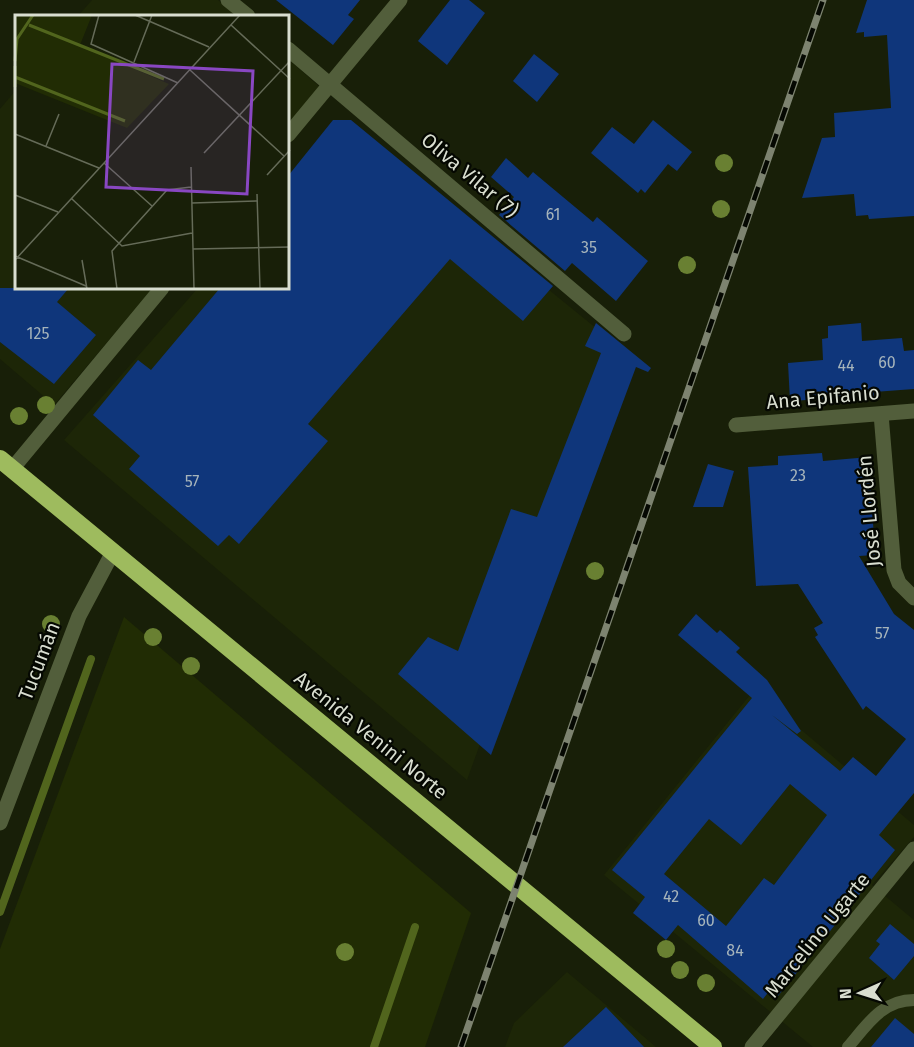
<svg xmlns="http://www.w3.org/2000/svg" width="914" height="1047" font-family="'Fira Sans',sans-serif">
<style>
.built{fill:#1d2607}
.green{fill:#212c04}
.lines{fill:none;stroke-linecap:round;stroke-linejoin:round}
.stream{stroke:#51651d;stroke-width:8}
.building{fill:#0f367b;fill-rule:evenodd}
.lane{stroke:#525e3b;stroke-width:12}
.street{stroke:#525e3b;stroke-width:15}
.highway{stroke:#9ebb5e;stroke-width:18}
.rail-casing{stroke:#7d8370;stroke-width:7}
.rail{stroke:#050802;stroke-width:4.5;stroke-dasharray:14;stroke-linecap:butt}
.tree{fill:#698032}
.labels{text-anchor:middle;stroke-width:4.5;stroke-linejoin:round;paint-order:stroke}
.number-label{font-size:16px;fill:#a6b4bb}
.street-label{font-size:20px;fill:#d9ded0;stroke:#050802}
.inset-river{fill:none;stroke:#51651d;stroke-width:3}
.inset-road{fill:none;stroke:#656b58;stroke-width:1.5}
.view{fill:#8947c2;fill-opacity:0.15;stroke:#8947c2;stroke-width:3}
.inset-edge{fill:none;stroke:#d9ded0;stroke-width:3}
</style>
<rect width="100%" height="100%" fill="#181f08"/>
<path class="built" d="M92 0H218L237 16H78Z
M288 59 321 88 288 127Z
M16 90V288H153L54 405 0 359V109Z
M288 186 538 281 623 350 467 780 64 440 198 288H288Z
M754 690 914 825V837L872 885 914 920V1047H813L604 875Z
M567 972 656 1047H505L514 1023Z"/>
<path class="green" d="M124 617 471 913 425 1047H0V949Z"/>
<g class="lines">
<path class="stream" d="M0 912 91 659
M374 1047 415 927"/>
</g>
<path class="building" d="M276 0H360L348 15 354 19 333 45Z
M450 0H469L485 13 447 65 418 41Z
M867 0H914V216L869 219 868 215 856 216 854 194 802 198 822 138 835 137 834 113 891 108 887 35 864 37V32L856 33Z
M534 54 559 74 537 102 513 81Z
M333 120H351L553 286 523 321 450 259 308 424 328 441 239 544 229 535 218 546 129 469 140 456 93 415 138 360 151 370 220 288H288V176Z
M653 120 692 152 677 171 668 164 645 193 641 189 638 193 591 153 612 127 634 144Z
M506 158 528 178 533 172 593 222 597 217 648 261 616 301 572 263 565 271 499 215 514 197 491 177Z
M0 288H69L57 302 96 335 54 384 0 342Z
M596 323 651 368 648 372 636 367 491 755 398 674 428 637 458 651 511 509 537 517 601 353 585 346Z
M861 323 862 341 902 338 904 351 914 350V389L874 392V396L790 401 788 363 823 360 822 339 828 338V326Z
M822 453 823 461 869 457 875 555 859 556 894 614 914 630V793L879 835 895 850 778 996 770 990 763 999 678 925 666 940 633 913 645 897 612 870 752 698 678 635 696 614 717 633 720 630 740 648 736 652 767 680 801 731 797 734 772 715 840 771 853 757 876 776 906 739 866 706 863 710 815 637 818 635 814 628 823 623 798 584 756 586 748 467 778 465V456ZM790 784 827 815 774 885 764 878 726 926 664 874 709 819 741 845Z
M708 464 734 471 723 507H693Z
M890 924 914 944V956L894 980 869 958 880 944 876 941Z
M606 1007 644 1047H563Z
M895 1018 914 1034V1047H871Z"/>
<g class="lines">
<path class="lane" d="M848 1047C867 1025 882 1000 914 1000"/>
<path class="street" d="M228 0 248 16
M288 49 624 334
M288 135 400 0
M881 414 894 570 899 583 914 598
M736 425 914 411
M12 469 162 288
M0 823 79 616 113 552
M752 1047 914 849"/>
<path class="highway" d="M0 459 713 1047"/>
<defs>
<path id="rail" d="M461 1047 823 0"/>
</defs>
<use href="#rail" class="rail-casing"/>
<use href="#rail" class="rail"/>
</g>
<g class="tree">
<circle cx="724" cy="163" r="9"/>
<circle cx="721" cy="209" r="9"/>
<circle cx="687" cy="265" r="9"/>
<circle cx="46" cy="405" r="9"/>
<circle cx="19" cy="416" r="9"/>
<circle cx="595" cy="571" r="9"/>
<circle cx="51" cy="624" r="9"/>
<circle cx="153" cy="637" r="9"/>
<circle cx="191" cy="666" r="9"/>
<circle cx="666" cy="949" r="9"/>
<circle cx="345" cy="952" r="9"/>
<circle cx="680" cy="970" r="9"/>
<circle cx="706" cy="983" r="9"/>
</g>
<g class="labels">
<g class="number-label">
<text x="553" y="220">61</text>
<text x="589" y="253">35</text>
<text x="38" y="339">125</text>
<text x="887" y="368">60</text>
<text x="846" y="371">44</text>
<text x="798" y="481">23</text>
<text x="192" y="487">57</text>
<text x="882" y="639">57</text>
<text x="671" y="902">42</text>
<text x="706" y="926">60</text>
<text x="735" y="956">84</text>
</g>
<g class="street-label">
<text transform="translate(470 175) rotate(40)" y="7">Oliva Vilar (7)</text>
<text transform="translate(823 397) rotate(-5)" y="7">Ana Epifanio</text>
<text transform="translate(869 511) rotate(-95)" y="7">José Llordén</text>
<text transform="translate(39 661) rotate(-69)" y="7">Tucumán</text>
<text transform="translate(371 735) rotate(39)" y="7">Avenida Venini Norte</text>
<text transform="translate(817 935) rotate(-51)" y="7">Marcelino Ugarte</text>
</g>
</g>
<g transform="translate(15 15)">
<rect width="274" height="274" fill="#181f08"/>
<path d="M77 0 65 30 154 69 112 113 0 68V0Z" fill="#212c04"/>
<path class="inset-river" d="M14 10 149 64M0 46 2 24 18 0M0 51V72M0 62 110 106"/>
<path class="inset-road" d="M84 0 76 29 163 68M120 0 194 32M216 10 275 64M119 47 137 0M175 55 269 141M0 119 84 153M31 131 44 99M189 138 275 46M89 148 137 191M176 152 179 274M252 160 275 135M242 179 245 274M0 180 43 197M57 184 107 231 177 218M177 188 242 186M178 234 275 232M0 241 71 271M0 245 225 0M67 245 72 274M102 274 97 236 152 175 176 172"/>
<path class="view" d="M97 49 238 56 232 179 91 172Z"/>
<rect width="274" height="274" class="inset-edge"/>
</g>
<g transform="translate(860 993) rotate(267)" stroke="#050802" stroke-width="4.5" paint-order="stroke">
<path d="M0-4.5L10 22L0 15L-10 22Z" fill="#d9ded0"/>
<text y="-9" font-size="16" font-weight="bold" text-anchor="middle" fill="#d9ded0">N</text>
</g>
</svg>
